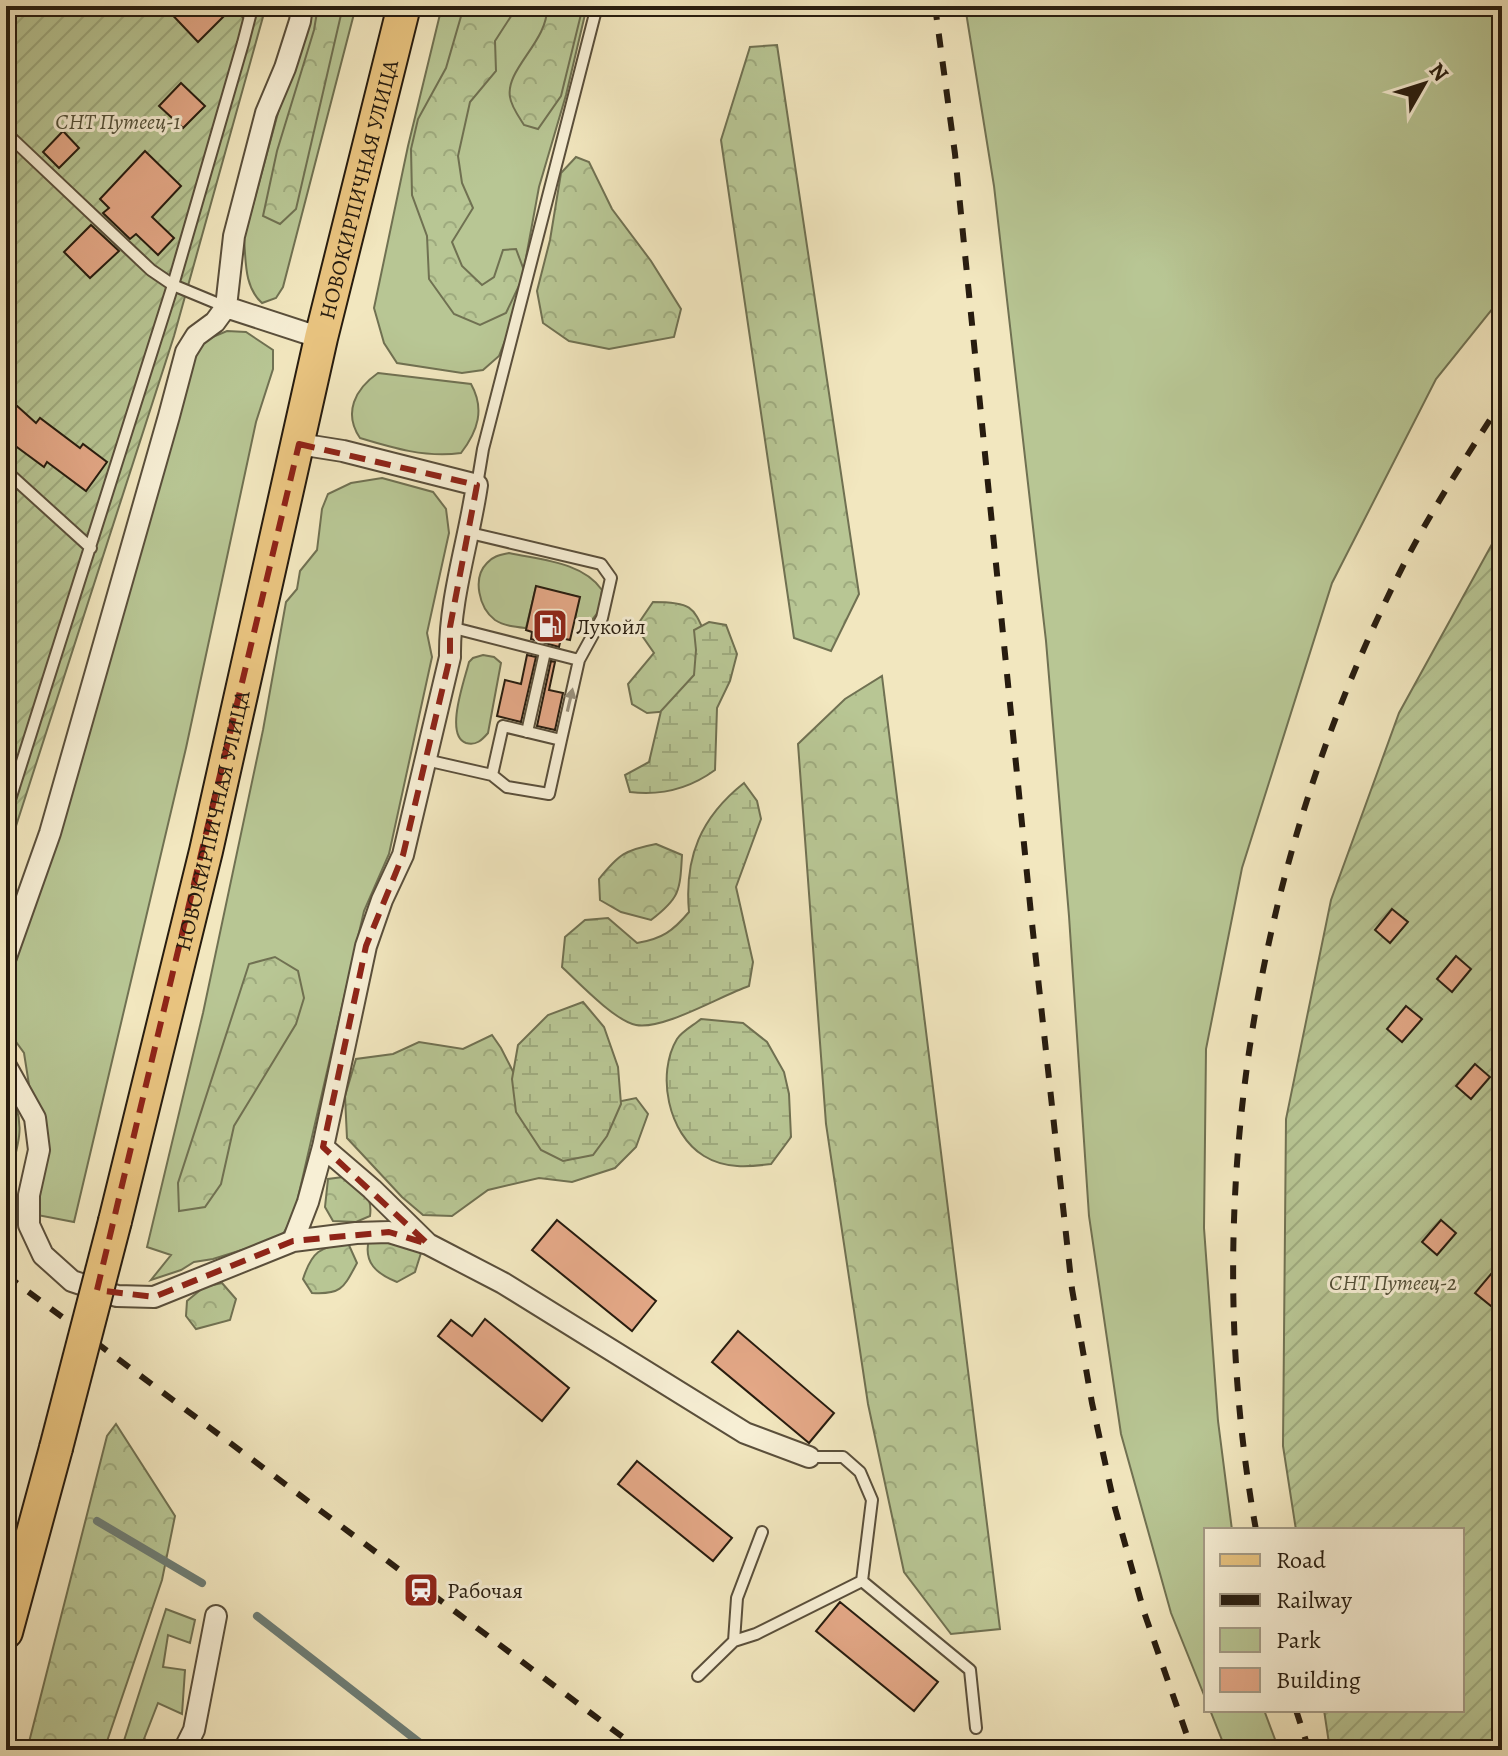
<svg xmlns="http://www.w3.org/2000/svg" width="1508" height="1756" font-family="Alegreya,serif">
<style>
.green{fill:#b8c694;stroke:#707152;stroke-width:2}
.forest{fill:url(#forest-crowns);stroke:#707152;stroke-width:2}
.wetland{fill:url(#wetland-marsh);stroke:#707152;stroke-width:2}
.garden{fill:url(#garden-furrows);stroke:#707152;stroke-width:2}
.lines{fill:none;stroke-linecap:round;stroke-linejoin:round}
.stream{stroke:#6e7d75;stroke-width:8}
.building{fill:#e4a887;stroke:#271c0f;stroke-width:2}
.lane-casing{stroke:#5a4f3b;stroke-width:14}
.street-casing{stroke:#5a4f3b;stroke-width:24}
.primary-casing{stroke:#271c0f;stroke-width:36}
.lane{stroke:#f7efd5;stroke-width:10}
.street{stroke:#f7efd5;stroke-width:20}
.primary{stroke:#e9c480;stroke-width:32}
.rail{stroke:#271c0f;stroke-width:6;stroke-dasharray:14 14;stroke-linecap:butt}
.primary-bridge-casing{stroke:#271c0f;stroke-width:36;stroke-linecap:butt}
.primary-bridge{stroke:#e9c480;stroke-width:32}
.oneway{fill:#99907c}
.marked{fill:none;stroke:#8f2418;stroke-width:6;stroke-dasharray:16 10;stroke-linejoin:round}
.labels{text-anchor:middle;stroke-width:6;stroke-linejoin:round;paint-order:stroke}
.park-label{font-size:22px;font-style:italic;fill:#524f37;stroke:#f7efd5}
.street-label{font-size:22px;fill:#271c0f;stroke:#f7efd5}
.poi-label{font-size:22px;fill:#271c0f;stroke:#f7efd5;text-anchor:start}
</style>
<defs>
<pattern id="forest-crowns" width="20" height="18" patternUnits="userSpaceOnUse" patternTransform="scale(2)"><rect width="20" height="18" fill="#b8c694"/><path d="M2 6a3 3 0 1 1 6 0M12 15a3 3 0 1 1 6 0" fill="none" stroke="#9eaa7e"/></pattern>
<pattern id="wetland-marsh" width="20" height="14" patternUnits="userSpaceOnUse" patternTransform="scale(2)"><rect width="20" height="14" fill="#b8c694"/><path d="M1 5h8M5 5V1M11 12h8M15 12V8" fill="none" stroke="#9eaa7e"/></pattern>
<pattern id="garden-furrows" width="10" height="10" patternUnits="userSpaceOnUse" patternTransform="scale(2)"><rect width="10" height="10" fill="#b8c694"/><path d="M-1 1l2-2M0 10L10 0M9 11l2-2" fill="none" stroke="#9eaa7e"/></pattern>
</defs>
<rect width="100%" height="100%" fill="#f2e7bf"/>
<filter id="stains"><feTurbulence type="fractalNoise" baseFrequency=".0025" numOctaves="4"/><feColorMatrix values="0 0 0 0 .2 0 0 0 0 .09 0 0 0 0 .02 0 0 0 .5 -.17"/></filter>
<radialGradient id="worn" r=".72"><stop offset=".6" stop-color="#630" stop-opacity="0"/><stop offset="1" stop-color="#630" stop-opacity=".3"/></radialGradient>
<path class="green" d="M307 6H356L283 287 276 298 262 303C244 287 246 261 244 238Z
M442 6H587L566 95 539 187 516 312 499 356 483 370 462 373 397 363 384 343 374 308 408 146Z
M965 6H1494L1502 12V297L1436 379 1332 583 1242 868 1206 1049 1204 1228 1218 1421 1232 1530H1206V1700L1171 1613 1121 1434 1089 1216 1069 916 1046 641 994 186Z
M227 331 246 332 273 350V369L256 422 186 748 74 1222 32 1214 30 1091 24 1053 6 1028V973L82 759 190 358 203 341Z
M378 373 471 384C485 409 478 431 461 453 426 458 393 448 360 438 343 413 355 389 378 373Z
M382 478 433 492 446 509 449 533 427 633 432 657 389 854 364 911 294 1215 283 1234 261 1244 213 1259 194 1262 181 1270 151 1280 171 1255 147 1247 203 1013 263 730 286 602 297 589 300 571 317 550 322 509 328 494 351 483Z
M509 553C541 560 583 562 602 590L599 611 591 621 575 618 579 597 536 587 526 628C516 627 504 626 495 620 479 608 472 578 487 563 493 556 500 555 509 553Z
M483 655 494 657 501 663 488 733C482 740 476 746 466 743 444 735 465 679 469 662L473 658Z
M166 1609 195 1620 190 1643 168 1635 163 1667 185 1670 182 1714 158 1703 144 1739 165 1750H121Z
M1210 1710H1264L1279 1750H1226Z"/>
<path class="forest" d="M318 6H343L296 209 280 224 263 216 277 151 314 30Z
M464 6H514L515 10 495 41 496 71 470 102 458 156 462 183 473 208 452 242 462 266 482 285 494 277 503 250 516 249 525 273 506 313 480 325 454 314 429 279 427 236 412 195 411 149 418 119 446 68Z
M547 6H583L561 96 538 129 524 125C519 117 511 106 510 97 505 69 549 41 547 6Z
M777 45 859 594 831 651 794 638 721 140 750 47Z
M576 157 589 162 612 209 651 261 681 309 674 337 609 349 569 341 543 323 537 291 550 240 561 173Z
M653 602C698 602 693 609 711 647L682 710 647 713 632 704 628 684 654 653 636 627Z
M882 676 1000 1629 951 1634 904 1572 868 1404 826 1124 798 744 845 699Z
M656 844 682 855C680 891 680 898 651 920L621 912 600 900 599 879C619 854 625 850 656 844Z
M275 957 298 971 304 998 296 1024 234 1126 221 1184 205 1207 179 1211 178 1183 249 964Z
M492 1035 501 1048 524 1093 612 1103 636 1098 648 1114 636 1147 615 1168 572 1182 539 1178 488 1190 452 1216 423 1215 402 1197 347 1138 345 1096 356 1059 393 1054 419 1042 463 1049Z
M6 1088C30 1120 17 1151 6 1186Z
M343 1177C361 1186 373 1194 370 1216L356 1222 333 1221 325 1207 328 1179Z
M409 1233 421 1253 415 1272 397 1282C377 1274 363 1263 369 1239Z
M348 1243 357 1263C344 1287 342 1295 312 1293L303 1279C312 1251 320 1247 348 1243Z
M222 1283 236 1299 230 1320 196 1329 186 1316 187 1301 204 1287Z
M116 1424 175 1516 162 1580 104 1750H27L107 1436Z"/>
<path class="wetland" d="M709 622 726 625 737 654 730 681 717 708 715 770C689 789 662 796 630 792L625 775 649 762 661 711 694 675 696 650 694 630Z
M744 783 757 801 761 819 736 887 753 962 749 986C720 996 664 1030 636 1025 615 1021 578 982 562 967L565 937 585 920 608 918 637 943C662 939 673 931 689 912 684 857 701 817 744 783Z
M583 1002 604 1027 618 1067 621 1104 607 1136 593 1155 563 1161 541 1150 516 1112 512 1079 518 1045 548 1015Z
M701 1019 743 1023 767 1042 784 1072 789 1094 791 1137 771 1164C749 1167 725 1169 704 1156 668 1134 656 1074 677 1039 682 1031 694 1025 701 1019Z"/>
<path class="garden" d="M6 6H266L174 336 6 857Z
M1502 526V1750H1330L1324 1710H1462V1530H1296L1283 1446 1286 1119 1331 900 1399 713Z"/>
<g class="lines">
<path class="stream" d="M97 1521 202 1583
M257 1616 429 1750"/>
</g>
<path class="building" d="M164 6H232V8L198 42Z
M181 83 205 106 183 128 159 106Z
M63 131 79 148 59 168 43 152Z
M145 151 181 186 152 217 174 238 158 255 136 234 130 239 103 213 109 208 100 199Z
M91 225 119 251 90 278 64 252Z
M6 396 36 423 40 418 80 448 83 444 107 462 86 491 47 462 44 467 6 439Z
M536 586 580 597 570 640 561 638 559 647 531 639 532 632 526 630Z
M527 655 536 657 521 722 497 716 505 680 521 684Z
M551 661 555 662 549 690 563 693 555 730 537 726Z
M1392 909 1408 922 1390 943 1375 930Z
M1456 956 1471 969 1452 992 1437 979Z
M1406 1006 1422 1019 1402 1042 1387 1029Z
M1475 1064 1490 1077 1471 1099 1456 1086Z
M557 1220 656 1301 632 1331 532 1250Z
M1441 1220 1456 1233 1437 1255 1422 1242Z
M1502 1261V1292L1491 1306 1475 1293Z
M485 1319 569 1388 542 1421 438 1336 451 1320 472 1336Z
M738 1331 834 1413 809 1443 712 1362Z
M637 1461 732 1538 713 1561 618 1484Z
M840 1602 938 1682 914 1711 816 1631Z"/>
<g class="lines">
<defs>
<path id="lane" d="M6 133 151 270 173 285 226 307
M6 471 91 548
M477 485 483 449 597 6
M470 533 601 564 611 578 602 618 579 660
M527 732 545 652
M426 760 492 775 503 726 561 740 579 660 450 627
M492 775 507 787 549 794 561 740
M6 782 14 787 6 812
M14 787 173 285 243 43 250 16 240 6
M862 1581 970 1670 976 1728
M734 1641 737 1598 762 1532
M698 1676 734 1641 756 1634 862 1581 872 1500 860 1472 843 1457H809"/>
<path id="street" d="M226 307 321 338
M6 957 50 833 169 416 186 352 196 336 215 322 226 307 234 236 266 113 285 68 300 21 302 6
M6 1066 35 1118 39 1150 29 1195V1225L43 1255 72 1281 117 1296 154 1297 293 1241 356 1233 389 1232 428 1244
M323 1147 372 1189 428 1244 503 1283 745 1433 809 1457
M293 1241 308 1202 323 1147 366 946 382 900 403 855 450 657C449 599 469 541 477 485L343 451 299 444
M184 1750 194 1730 216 1616"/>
<g id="primary">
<path id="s1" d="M115 1221 206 851 321 338 404 6"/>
<path d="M6 1632 56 1448"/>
</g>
</defs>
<use href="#lane" class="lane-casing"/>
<use href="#street" class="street-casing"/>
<use href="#primary" class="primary-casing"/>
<use href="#lane" class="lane"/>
<use href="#street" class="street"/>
<use href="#primary" class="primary"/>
<path class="rail" d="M935 6 955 154 1031 914 1072 1289 1092 1403 1115 1508 1144 1612 1192 1750
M6 1275 640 1750
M1256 1530C1197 1203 1254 857 1405 562 1434 506 1468 454 1502 401
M1296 1710 1309 1750"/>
<defs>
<path id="primary-bridge" d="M56 1448 115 1221"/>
</defs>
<use href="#primary-bridge" class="primary-bridge-casing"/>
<use href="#primary-bridge" class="primary-bridge"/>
</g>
<defs><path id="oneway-solid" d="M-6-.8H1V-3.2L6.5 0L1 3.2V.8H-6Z" transform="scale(2)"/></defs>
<use class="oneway" href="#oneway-solid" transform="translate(570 700) rotate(-77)"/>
<path class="marked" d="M299 444 477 485 450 627V657L403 855 366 946 323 1147 428 1244 389 1232 293 1241 154 1297 97 1290Z"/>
<defs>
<symbol id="fuel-square" viewBox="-11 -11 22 22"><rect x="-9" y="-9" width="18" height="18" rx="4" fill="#8f2418" stroke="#f7efd5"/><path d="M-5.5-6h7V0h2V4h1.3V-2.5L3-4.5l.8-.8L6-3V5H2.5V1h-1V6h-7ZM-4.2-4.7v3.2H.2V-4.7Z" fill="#fff"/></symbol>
<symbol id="station-square" viewBox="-11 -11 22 22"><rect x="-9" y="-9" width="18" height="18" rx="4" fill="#8f2418" stroke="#f7efd5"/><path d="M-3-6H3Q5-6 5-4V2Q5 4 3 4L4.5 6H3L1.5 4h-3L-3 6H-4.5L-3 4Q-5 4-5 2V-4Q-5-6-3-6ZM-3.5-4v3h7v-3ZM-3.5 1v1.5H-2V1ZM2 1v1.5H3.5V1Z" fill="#fff"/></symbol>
</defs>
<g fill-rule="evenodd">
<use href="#fuel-square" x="530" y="606" width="40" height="40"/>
<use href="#station-square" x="401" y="1570" width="40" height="40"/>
</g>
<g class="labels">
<g class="park-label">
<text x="118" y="129">СНТ Путеец-1</text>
<text x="1393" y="1290">СНТ Путеец-2</text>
</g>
<g class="street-label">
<text dy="8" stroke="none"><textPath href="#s1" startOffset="1060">НОВОКИРПИЧНАЯ УЛИЦА</textPath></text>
<text dy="8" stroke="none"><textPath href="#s1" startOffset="412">НОВОКИРПИЧНАЯ УЛИЦА</textPath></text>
</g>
<g class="poi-label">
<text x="576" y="634">Лукойл</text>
<text x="447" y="1598">Рабочая</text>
</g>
</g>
<rect width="1508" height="1756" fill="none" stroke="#f2e7bf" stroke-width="32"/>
<rect x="8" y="8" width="1492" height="1740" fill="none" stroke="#271c0f" stroke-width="4"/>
<rect x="16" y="16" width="1476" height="1724" fill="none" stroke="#271c0f" stroke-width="2"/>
<rect x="1204" y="1528" width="260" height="184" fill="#f7efd5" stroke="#a49b86" stroke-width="2"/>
<rect x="1220" y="1554" width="40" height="12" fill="#e9c480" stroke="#a49b86" stroke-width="2"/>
<text x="1276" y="1568" font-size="24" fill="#271c0f">Road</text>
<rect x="1220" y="1594" width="40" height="12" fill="#271c0f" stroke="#a49b86" stroke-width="2"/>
<text x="1276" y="1608" font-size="24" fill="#271c0f">Railway</text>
<rect x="1220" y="1628" width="40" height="24" fill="#b8c694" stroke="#a49b86" stroke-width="2"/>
<text x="1276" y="1648" font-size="24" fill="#271c0f">Park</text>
<rect x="1220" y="1668" width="40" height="24" fill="#e4a887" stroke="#a49b86" stroke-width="2"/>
<text x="1276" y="1688" font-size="24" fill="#271c0f">Building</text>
<g transform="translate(1424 84) rotate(51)" stroke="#f7efd5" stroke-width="6" paint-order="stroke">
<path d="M0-6L14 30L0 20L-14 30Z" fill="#271c0f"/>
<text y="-12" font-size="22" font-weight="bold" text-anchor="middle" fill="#271c0f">N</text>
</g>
<rect width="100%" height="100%" filter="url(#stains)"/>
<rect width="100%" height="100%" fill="url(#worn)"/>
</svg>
